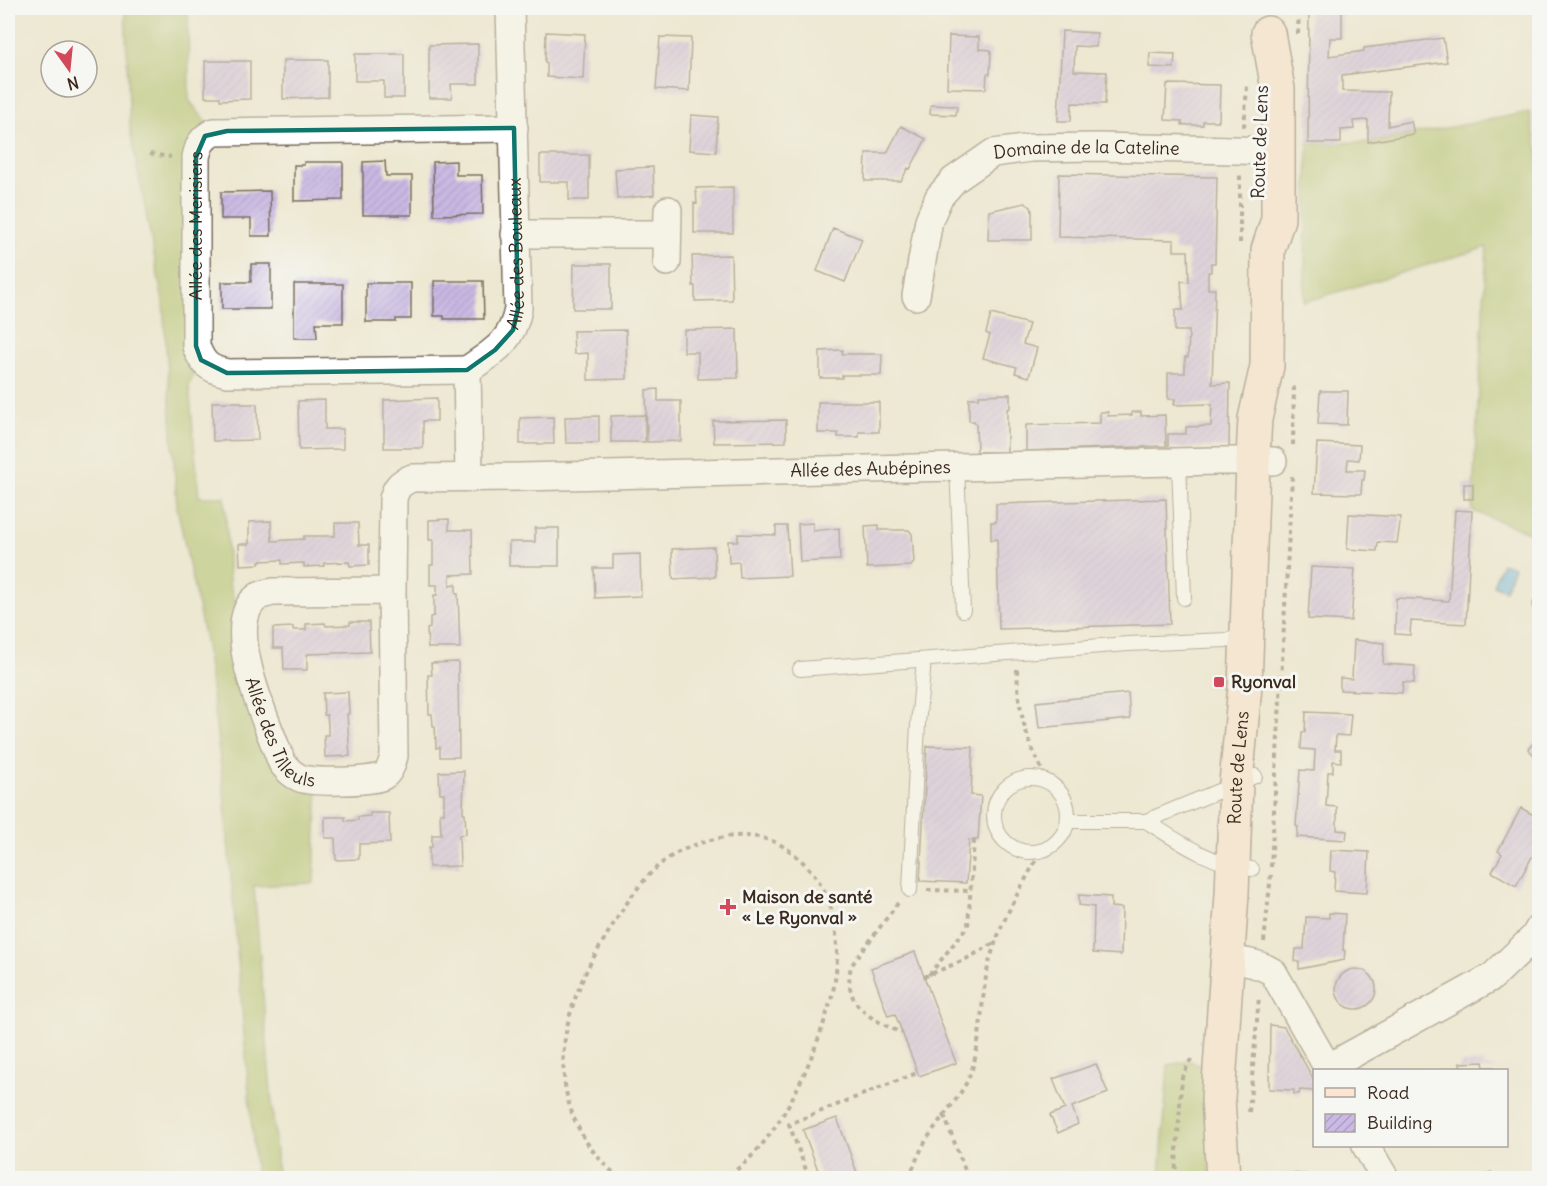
<svg xmlns="http://www.w3.org/2000/svg" width="1547" height="1186" font-family="Delius,sans-serif">
<style>
.grass{fill:#a8bd61;stroke:#727440;stroke-width:1.5}
.water{fill:#6cb6e4;stroke:#547081;stroke-width:1.5}
.building{fill:url(#building-hatch)}
.lines{fill:none;stroke-linecap:round;stroke-linejoin:round}
.lane-casing{stroke:#796c5d;stroke-width:16}
.street-casing{stroke:#796c5d;stroke-width:30}
.secondary-casing{stroke:#796c5d;stroke-width:36}
.path{stroke:#796c5d;stroke-width:4;stroke-dasharray:4.5 4.5;stroke-linecap:butt}
.lane{stroke:#fff;stroke-width:14}
.street{stroke:#fff;stroke-width:27}
.secondary{stroke:#fde4d1;stroke-width:33}
.marked{fill:none;stroke:#0f766e;stroke-width:4.5;stroke-linejoin:round}
.poi-dot{fill:#d1495b;stroke:#f6f6f2;stroke-width:2}
.labels{text-anchor:middle;stroke-width:6;stroke-linejoin:round;paint-order:stroke}
.street-label{font-size:18px;fill:#3b2a1e;stroke:#f6f6f2}
.poi-label{font-size:18px;font-weight:bold;fill:#3b2a1e;stroke:#f6f6f2;text-anchor:start}
</style>
<defs>
<pattern id="building-hatch" width="6" height="6" patternUnits="userSpaceOnUse" patternTransform="scale(1.5)"><rect width="6" height="6" fill="#c9b9e4"/><path d="M-1 1l2-2M0 6l6-6M5 7l2-2" fill="none" stroke="#ae9fc3"/></pattern>
</defs>
<rect width="100%" height="100%" fill="#f6f6f2"/>
<filter id="ink" filterUnits="userSpaceOnUse"><feTurbulence type="fractalNoise" baseFrequency=".0167" numOctaves="2"/><feDisplacementMap in="SourceGraphic" scale="12" xChannelSelector="R" yChannelSelector="G"/><feConvolveMatrix kernelMatrix="1 2 1 2 8 2 1 2 1" color-interpolation-filters="sRGB"/></filter>
<filter id="wash" filterUnits="userSpaceOnUse"><feTurbulence type="fractalNoise" baseFrequency=".008" numOctaves="4" result="noise"/><feDisplacementMap in="SourceGraphic" scale="24" xChannelSelector="R" yChannelSelector="G"/><feGaussianBlur stdDeviation="1.35" result="paint"/><feColorMatrix in="noise" values="0 0 0 0 0 0 0 0 0 0 0 0 0 0 0 0 0 1.4 0 .05"/><feComposite in="paint" operator="in"/></filter>
<g filter="url(#wash)">
<rect width="100%" height="100%" fill="#ede8d1"/>
<path class="grass" d="M125 8H188L189 100 214 132 198 144 201 360 189 385 199 497H225L229 582 282 763 318 781 314 883 254 886 278 1178H256L224 793 206 645 177 507 163 302 130 130Z
M1529 112 1540 160 1539 536 1472 511 1487 247 1304 302 1308 143 1373 142Z
M1190 1061 1206 1068 1210 1178H1160L1168 1065Z"/>
<path class="water" d="M1502 563 1514 567 1505 590 1493 585Z"/>
<g id="blocks">
<path class="building" d="M1309 8H1342V38H1330L1329 56 1364 51V48L1443 38 1447 62 1342 75V91L1389 92 1388 126 1411 121 1414 134 1368 142V120L1353 121 1354 129 1341 130V143H1308Z
M1062 31 1097 33 1096 47 1075 46 1074 71 1107 72 1105 104 1072 103 1071 121H1058Z
M546 32 585 34 583 79 547 77V63L545 62Z
M949 36 979 37V49L991 50 990 74H987L986 89 947 88Z
M660 37 691 38 689 91 656 89Z
M478 44V84H451L452 98H429V45Z
M1150 53 1175 54 1174 68 1149 67Z
M355 54H404V98H384V81H355Z
M283 60H328V97L283 99Z
M205 61H250V99L220 100V97H205Z
M1167 84 1220 85 1219 121H1203V125H1182V121L1165 120Z
M931 105 957 106 956 115 930 114Z
M691 115 718 117 716 152 689 150Z
M901 126 926 139 910 169 908 168 901 181H865L866 153H887Z
M540 155H589V200H569V182H540Z
M385 161 386 176H412V215H363V162Z
M456 161V175H482L483 214 434 215 433 162Z
M304 162H343V200L294 201V165H304Z
M653 167 654 195 617 199 615 169Z
M1059 174 1217 177 1215 263H1211V272H1208V289H1215L1212 384 1230 383 1229 447 1168 448V434H1186V427L1211 426 1212 404 1174 405 1175 399H1168V373H1185V357H1188L1189 331H1175V310H1183L1181 281 1189 282 1188 251H1174V240L1058 237Z
M733 187V233H694V203L697 204 696 188Z
M270 191 271 236H251V219H221V192Z
M1025 203 1031 207 1032 211V240H988L989 211Z
M833 228 862 239 845 282 817 271Z
M731 255 732 300 695 301V286H693L692 256Z
M251 264H271V309H222V282H251Z
M574 264H611V309H573Z
M434 281H483L484 319H444V316H434Z
M366 283H411V319H396V322H366Z
M294 284H343V323H316L317 338H294Z
M991 314 1029 324 1023 344 1037 348 1029 377 1015 373 1017 367 983 358 990 335 986 333Z
M737 329 738 378 698 379V352H684V330Z
M626 330 627 379 588 380V353L574 354 573 331Z
M843 350 842 354H882L881 375H842V378H820V351Z
M658 389V401H681V441L647 442 646 390Z
M1320 391H1348L1347 425 1318 424Z
M1010 394V408L1007 409V452H977L976 424 974 421H969V398H979V395Z
M437 398V421H423V448H384V400Z
M325 400V429H343V449L299 450 298 401Z
M212 402H241V404H257L258 440 213 441Z
M818 402H879V432H859V437H838V433H818Z
M1100 412H1108V416L1132 415V412H1141V416L1165 415 1166 446 1026 451V425L1100 423Z
M645 415V442H611V416Z
M599 416V443H566L565 417Z
M553 417 554 444H520V418Z
M786 420V442L714 443 713 421Z
M1317 443 1360 445 1359 460 1348 459 1347 470H1365L1364 480H1362L1361 494 1314 493Z
M1464 484H1473V499H1464Z
M1166 499 1170 624 999 629 997 539 991 540V522H996V504Z
M1455 510 1472 511 1466 624 1411 621 1410 635 1395 634 1396 598 1449 601Z
M1349 514 1401 517 1397 543 1378 542 1377 551 1347 549Z
M449 519V530H472L473 574 450 575V585L456 584V594H458L460 648H428L427 629 430 628V617L434 616V595H437V585H430V565H433V540H429V520Z
M271 521 272 541 304 539V536H335V523H358L359 545H369V565L350 566 349 562 324 563V566L304 567V563L282 564V560L259 561V564L240 565 239 544H249V522Z
M813 523V531L839 528 840 560 800 562 798 524Z
M879 525V530H909L912 534 914 562 911 566 867 568 865 526Z
M776 526H787L790 576 740 578 739 562 729 563 728 541H738V534L776 535Z
M535 528H559V566H509V542H535Z
M714 547 715 577 673 579 672 549Z
M640 554 641 596 595 598 594 568H613V555Z
M1311 567 1355 569 1351 621 1308 619Z
M1539 588V616L1536 615 1532 606Z
M350 622H369L370 652 307 654V670H284L283 648H273V628L293 627V630H306V624L325 623 326 626 350 625Z
M1354 640 1384 643 1383 664 1415 666 1414 683 1403 682 1402 693 1340 690V678L1352 679Z
M458 662 459 757H440V747L436 748 435 726H433L432 714H429L428 675H432L431 663Z
M348 692 349 714H347L350 756 325 757 324 735H328V725L327 715H324L323 693Z
M1128 693 1130 719 1039 728 1036 702Z
M1306 712 1351 714 1349 736 1336 735 1335 750H1341V762L1333 761V772H1328L1326 806 1337 807V830L1347 831 1346 840 1297 837 1298 827 1296 826 1300 770 1314 771 1315 750 1301 749 1302 732H1305Z
M1539 737V760L1528 749Z
M927 746 973 747 971 795 981 796 978 840H969L966 883 920 881Z
M464 771 463 813H465L466 834 459 835 460 866 429 867V847H432V835H441L440 813H444V793H440L439 772Z
M1521 808 1539 818V844L1516 886 1492 872 1502 854 1498 851Z
M370 813H389L390 843 359 844V859L336 860 335 838H325V817H345V821L358 820V817L370 816Z
M1331 850 1369 852 1367 893 1334 891 1335 872 1330 871Z
M1079 895 1111 897V907L1122 908 1121 955 1093 953 1094 907 1079 905Z
M1329 913 1345 914 1343 950 1345 951 1344 960 1299 969V962L1295 961 1296 949H1304L1306 917 1329 918Z
M915 952 956 1063 919 1076 895 1014 888 1016 871 968Z
M1336 989a20 20 0 1 1 40 0a20 20 0 1 1-40 0Z
M1270 1025 1284 1027 1314 1080V1091L1300 1090 1299 1094H1294V1090L1269 1089Z
M1483 1062 1484 1067H1494V1070H1456V1068H1460V1063Z
M1096 1064 1108 1093 1072 1107 1078 1124 1058 1133 1050 1115 1065 1109 1053 1079Z
M837 1118 859 1178H821L803 1130Z
M1491 1172 1494 1178H1478Z
M1283 1173 1306 1174 1308 1178H1283Z"/>
</g>
</g>
<g filter="url(#ink)">
<use href="#blocks" fill-opacity="0" stroke="#796c5d" stroke-width="1.5"/>
<g class="lines">
<defs>
<path id="lane" d="M1179 462 1184 598
M957 466 963 610
M800 669 1128 644 1227 640 1246 636
M994 815a37 37 0 1 1 74 0a37 37 0 1 1-74 0Z
M1068 821H1146L1255 776
M1146 821C1179 842 1212 865 1252 869
M910 890 918 724 924 660"/>
<g id="street">
<path d="M515 234H667"/>
<path d="M667 262 668 210"/>
<path id="s1" d="M916 296 929 220 939 197 954 180 993 153 1031 148 1097 147 1279 151"/>
<path id="s2" d="M467 370 227 373C208 369 202 363 196 346V157C199 144 202 138 214 132L514 128"/>
<path id="s3" d="M469 476 467 370C493 352 512 343 518 309L510 8"/>
<path id="s4" d="M392 591 273 592C269 593 263 594 259 596 218 622 270 729 282 763 288 770 292 775 300 778 312 783 372 782 383 776 390 772 392 763 394 756L392 591 393 499C396 487 400 483 412 478L520 477 1218 461H1273"/>
<path d="M1226 960C1244 961 1258 963 1273 972L1329 1070"/>
<path d="M1327 1068 1492 977 1534 937 1540 927"/>
<path d="M1366 1146 1385 1178"/>
</g>
<g id="secondary">
<path id="s5" d="M1223 1178 1218 1098 1232 894 1236 783 1245 686 1254 436 1255 419 1267 366 1268 250 1278 219V89L1268 33"/>
</g>
</defs>
<use href="#lane" class="lane-casing"/>
<use href="#street" class="street-casing"/>
<use href="#secondary" class="secondary-casing"/>
<path class="path" d="M1298 34 1299 8
M1244 127 1247 86
M150 154 171 157
M1240 243V173
M1293 445 1294 383
M1017 669C1019 718 1026 739 1048 782
M1271 867 1292 476
M927 890 971 891
M898 903 851 966C842 1006 871 1019 902 1033
M1264 942 1271 874
M929 975 968 926 974 840
M924 977 966 959 996 942
M1249 1112 1259 997
M944 1115 968 1178
M620 1178C559 1130 550 1056 580 986 586 969 596 953 605 938 620 913 635 888 656 868 681 844 732 829 766 839 785 844 801 859 813 873 840 907 842 963 830 1003 813 1061 778 1147 724 1178
M809 1178 789 1124 917 1073
M909 1178C915 1163 921 1147 931 1133 944 1113 963 1095 971 1072 983 1037 980 998 989 963 1000 922 1021 887 1042 850
M1175 1178 1182 1077 1190 1061 1194 1060"/>
<use href="#lane" class="lane"/>
<use href="#street" class="street"/>
<use href="#secondary" class="secondary"/>
</g>
</g>
<path d="M0 0H1547V1186H0ZM514 128 518 309 513 330 495 350 467 370 227 373 201 360 196 346V157L205 136 227 131Z" fill="#ede8d1" fill-opacity=".55" fill-rule="evenodd"/>
<path class="marked" d="M514 128 518 309 513 330 495 350 467 370 227 373 201 360 196 346V157L205 136 227 131Z"/>
<g class="poi-dot">
<rect x="1213" y="676" width="12" height="12" rx="3"/>
<path d="M725 898h6v6h6v6h-6v6h-6v-6h-6v-6h6z"/>
</g>
<g class="labels">
<g class="street-label">
<text transform="translate(1260 142) rotate(-88)" y="6">Route de Lens</text>
<text dy="6" stroke="none"><textPath href="#s1" startOffset="266">Domaine de la Cateline</textPath></text>
<text dy="6" stroke="none"><textPath href="#s2" startOffset="404">Allée des Merisiers</textPath></text>
<text dy="6" stroke="none"><textPath href="#s3" startOffset="244">Allée des Bouleaux</textPath></text>
<text dy="6" stroke="none"><textPath href="#s4" startOffset="1188">Allée des Aubépines</textPath></text>
<text dy="6" stroke="none"><textPath href="#s4" startOffset="286">Allée des Tilleuls</textPath></text>
<text dy="6" stroke="none"><textPath href="#s5" startOffset="411">Route de Lens</textPath></text>
</g>
<g class="poi-label">
<text x="1231" y="688">Ryonval</text>
<text x="742" y="903">Maison de santé<tspan x="742" dy="21">« Le Ryonval »</tspan></text>
</g>
</g>
<rect width="1547" height="1186" fill="none" stroke="#f6f6f2" stroke-width="30"/>
<rect x="1313" y="1069" width="195" height="78" fill="#f6f6f2" stroke="#aba49d" stroke-width="1.5"/>
<rect x="1325" y="1088" width="30" height="9" fill="#fde4d1" stroke="#aba49d" stroke-width="1.5"/>
<text x="1367" y="1099" font-size="18" fill="#3b2a1e">Road</text>
<rect x="1325" y="1114" width="30" height="18" fill="url(#building-hatch)" stroke="#aba49d" stroke-width="1.5"/>
<text x="1367" y="1129" font-size="18" fill="#3b2a1e">Building</text>
<g transform="translate(69 69) rotate(165)"><circle r="28" fill="#f6f6f2" stroke="#aba49d" stroke-width="1.5"/>
<path d="M0-4.5L10 22L0 15L-10 22Z" fill="#d1495b"/>
<text y="-9" font-size="16" font-weight="bold" text-anchor="middle" fill="#3b2a1e">N</text>
</g>
</svg>
